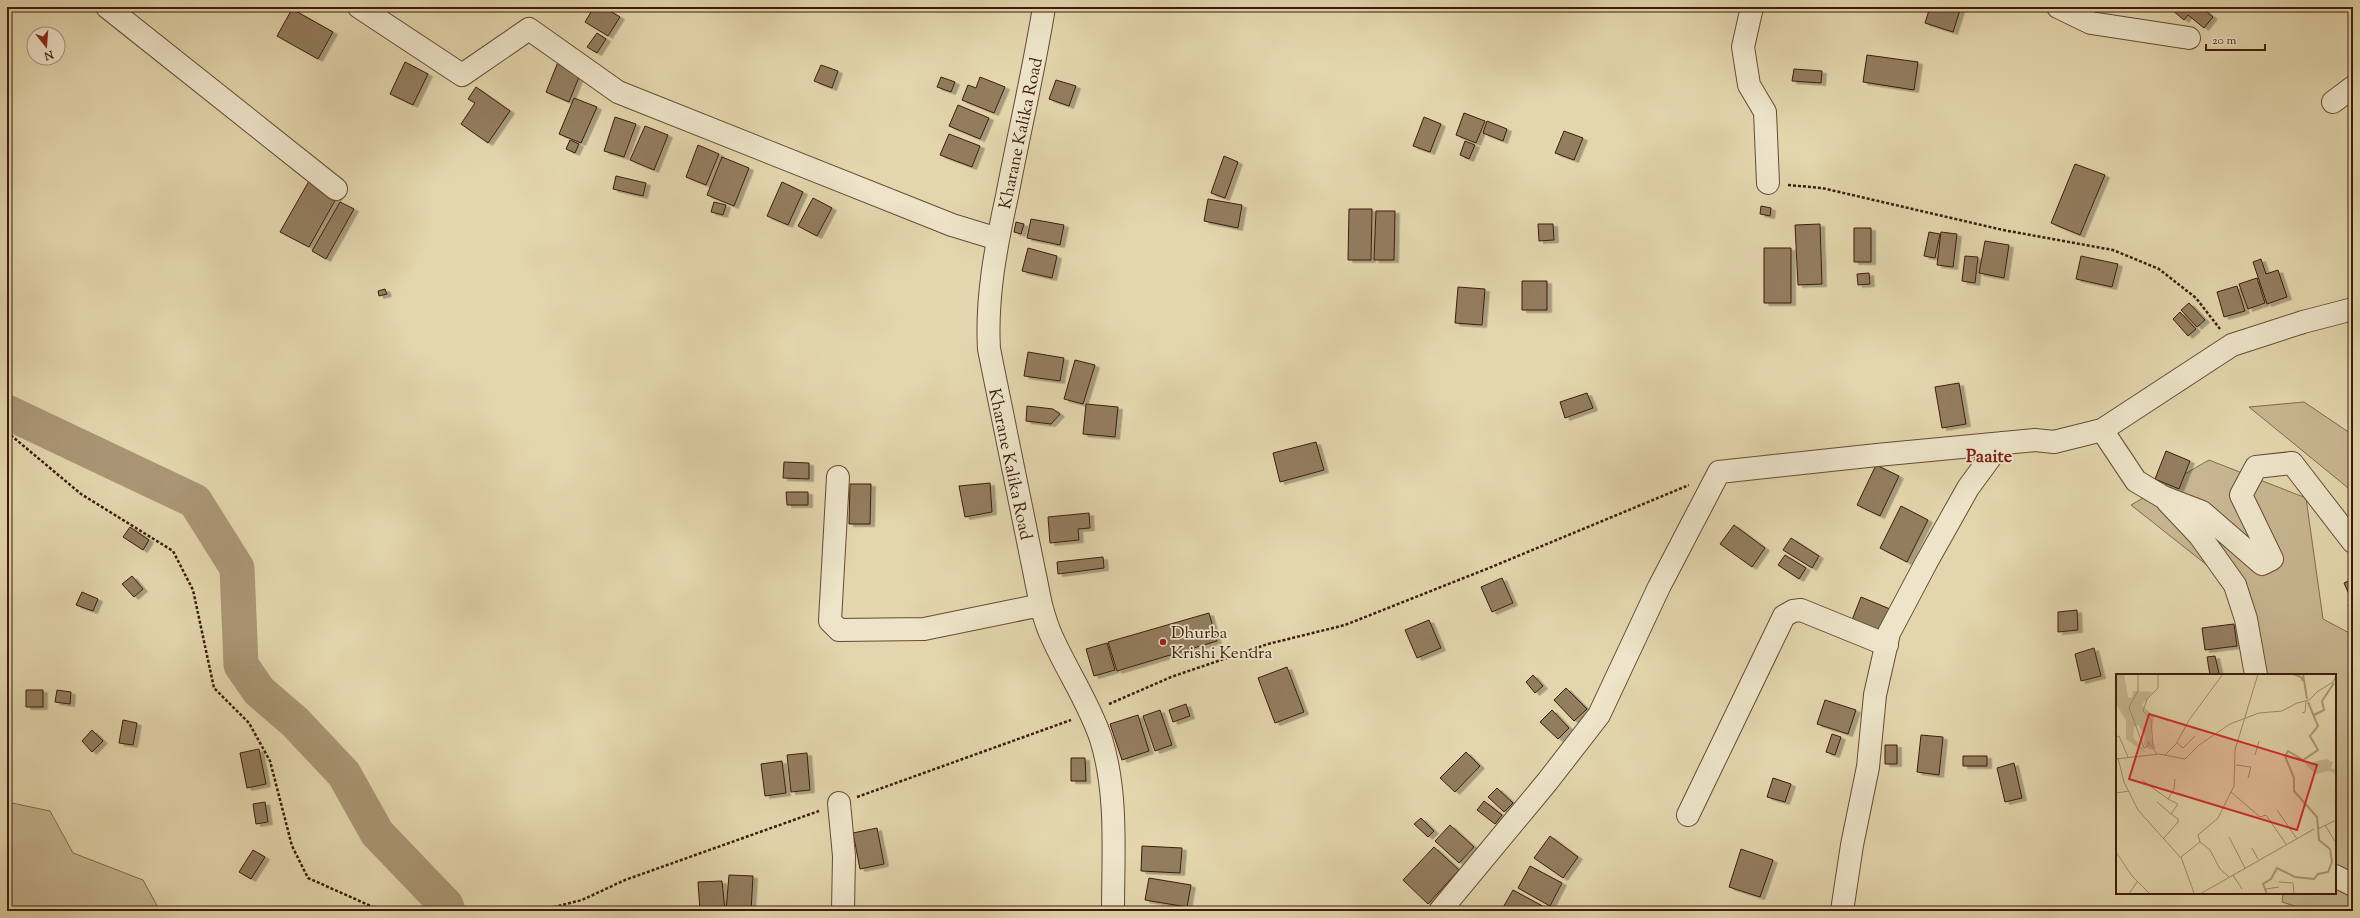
<svg xmlns="http://www.w3.org/2000/svg" width="2360" height="918" font-family="'Sorts Mill Goudy',serif">
<style>
.green{fill:#c7b691;stroke:#826a4e}
.lines{fill:none;stroke-linecap:round;stroke-linejoin:round}
.river{stroke:#aa9675;stroke-width:35}
.building{fill:#937d5f;stroke:#3c1d0b;filter:url(#shadow)}
.minor-casing{stroke:#664b33;stroke-width:24}
.path{stroke:#3c1d0b;stroke-width:2.5;stroke-dasharray:3 2;stroke-linecap:butt}
.minor{stroke:#ede4c9;stroke-width:22}
.poi-dot{fill:#8f2418;stroke:#ede4c9;stroke-width:1.5}
.labels{text-anchor:middle;stroke-width:3.5;stroke-linejoin:round;paint-order:stroke}
.street-label{font-size:17px;fill:#3c1d0b;stroke:#ede4c9}
.poi-label{font-size:17px;fill:#3c1d0b;stroke:#ede4c9;text-anchor:start}
.neighbourhood-label{font-size:18px;font-weight:bold;fill:#7a1f14;stroke:#ede4c9}
.inset-river{fill:none;stroke:#aa9675;stroke-width:2}
.inset-road{fill:none;stroke:#a08b6c;stroke-width:1}
.view{fill:#d62828;fill-opacity:0.15;stroke:#d62828;stroke-width:2}
.inset-edge{fill:none;stroke:#3c1d0b;stroke-width:2}
</style>
<defs>
<filter id="shadow"><feDropShadow dx="4.5" dy="2.5" stdDeviation="0" flood-color="#0004"/></filter>
</defs>
<rect width="100%" height="100%" fill="#e3d5ac"/>
<filter id="stains"><feTurbulence type="fractalNoise" baseFrequency=".005" numOctaves="4"/><feColorMatrix values="0 0 0 0 .2 0 0 0 0 .09 0 0 0 0 .02 0 0 0 .5 -.17"/></filter>
<radialGradient id="worn" r=".72"><stop offset=".6" stop-color="#630" stop-opacity="0"/><stop offset="1" stop-color="#630" stop-opacity=".3"/></radialGradient>
<path class="green" d="M2304 402 2353 435V492L2249 407Z
M2209 460 2306 498 2323 619 2353 635V911H2310L2282 902 2283 893H2335V675H2251L2250 644 2217 573 2131 505Z
M7 802 50 811 73 853 143 880 160 911H7Z"/>
<g class="lines">
<path class="river" d="M7 412 195 501 237 568 241 665 259 691 295 722 344 774 377 833 446 905 448 911"/>
</g>
<path class="building" d="M594 7H603L620 17 608 36 585 22Z
M1930 7H1961L1953 32 1925 23Z
M2174 7H2201L2213 17 2204 28 2188 15 2184 20 2172 10Z
M292 9 333 32 318 59 277 36Z
M597 33 606 39 597 53 587 47Z
M1867 55 1918 62 1914 90 1863 82Z
M405 62 428 74 413 105 390 94Z
M558 62 581 72 569 102 546 92Z
M821 65 838 71 832 88 814 81Z
M1794 69 1822 71 1821 83 1792 81Z
M941 77 955 82 951 92 937 87Z
M980 77 1005 87 994 113 962 100 968 85 976 88Z
M1056 80 1076 86 1069 106 1049 99Z
M476 87 510 111 488 143 461 124 475 103 468 99Z
M574 98 597 107 581 143 559 134Z
M958 105 989 118 980 139 949 126Z
M1464 113 1485 121 1476 143 1456 135Z
M615 117 636 124 624 157 604 151Z
M1424 117 1441 124 1430 152 1413 146Z
M1487 121 1507 129 1503 141 1483 133Z
M645 126 668 135 654 170 630 160Z
M1564 131 1583 138 1574 160 1555 153Z
M949 134 980 146 972 167 940 155Z
M570 140 579 144 575 153 566 149Z
M1465 141 1475 145 1469 159 1460 155Z
M698 145 719 154 706 185 686 177Z
M1224 156 1238 162 1225 198 1211 193Z
M722 157 749 168 734 206 707 195Z
M2075 164 2105 175 2080 235 2051 223Z
M616 176 646 183 643 196 613 189Z
M309 181 337 197 309 247 280 232Z
M782 182 803 192 788 225 767 216Z
M813 198 832 208 817 236 798 226Z
M1208 199 1242 205 1238 228 1204 221Z
M340 202 354 209 326 259 312 251Z
M714 202 726 205 723 215 711 212Z
M1761 206 1771 208 1770 216 1760 214Z
M1349 209H1372L1371 260H1348Z
M1376 211H1395L1394 260H1374Z
M1031 219 1064 225 1060 245 1027 238Z
M1016 222 1024 224 1021 234 1014 232Z
M1538 224H1553L1554 240 1539 241Z
M1820 224 1822 284 1798 285 1795 225Z
M1854 228H1871V262H1854Z
M1929 232 1940 234 1935 258 1924 256Z
M1941 232 1957 234 1953 267 1937 265Z
M1985 241 2009 245 2004 278 1979 273Z
M1028 248 1057 256 1052 278 1022 271Z
M1764 248H1791V303H1764Z
M1965 256 1978 257 1975 283 1962 281Z
M2081 256 2118 264 2112 287 2076 279Z
M2261 259 2266 274 2278 270 2287 297 2267 304 2253 262Z
M1869 273 1870 284 1858 285 1857 274Z
M2257 278 2265 303 2248 309 2239 284Z
M1522 281H1547V310H1522Z
M2237 286 2245 311 2224 317 2217 292Z
M1458 287 1485 289 1482 325 1455 323Z
M385 289 387 294 379 296 378 291Z
M2189 303 2205 320 2197 327 2181 310Z
M2180 312 2196 329 2188 336 2173 319Z
M1028 352 1064 358 1060 381 1024 376Z
M1075 360 1095 365 1083 404 1064 399Z
M1959 383 1966 424 1942 428 1935 387Z
M1587 393 1593 408 1565 418 1560 402Z
M1086 404 1118 407 1115 437 1083 434Z
M1027 406 1053 409 1060 414 1051 424 1026 421Z
M1316 442 1324 470 1280 482 1273 453Z
M2166 451 2190 461 2179 489 2155 479Z
M784 462 809 463V479L783 478Z
M1876 465 1899 476 1880 516 1857 505Z
M990 483 992 512 965 517 959 486Z
M850 484H871L870 524H849Z
M786 492H808V505H787Z
M1901 506 1928 520 1907 562 1880 548Z
M1089 513 1090 528 1078 529 1079 540 1050 543 1048 517Z
M1734 525 1765 548 1752 567 1720 544Z
M130 527 149 540 143 550 123 537Z
M1791 538 1819 556 1812 568 1783 550Z
M1785 555 1806 568 1799 579 1778 565Z
M1103 557 1104 568 1058 574 1057 562Z
M132 576 143 589 134 597 122 584Z
M1502 578 1513 603 1492 612 1481 587Z
M2353 579V601H2352L2344 583Z
M82 592 98 599 93 611 76 605Z
M1861 597 1890 609 1880 631 1852 620Z
M2353 603V620L2348 605Z
M2077 610 2078 630 2058 632V612Z
M1209 613 1217 641 1117 671 1108 642Z
M1429 620 1441 648 1417 658 1405 630Z
M2234 624 2237 646 2205 650 2202 628Z
M1107 643 1115 670 1094 676 1086 649Z
M2094 648 2101 676 2081 681 2075 654Z
M2215 656 2219 673 2210 675 2207 657Z
M1287 667 1304 712 1275 723 1258 678Z
M1533 675 1543 686 1535 693 1526 682Z
M1566 688 1587 709 1574 721 1554 700Z
M26 690H43V707H26Z
M57 690 71 692 70 704 55 702Z
M1825 700 1856 710 1848 734 1817 724Z
M1186 704 1190 716 1173 722 1169 710Z
M1160 710 1172 745 1155 751 1143 716Z
M1552 710 1569 728 1558 739 1540 722Z
M1138 715 1149 751 1122 760 1110 724Z
M123 720 137 723 133 745 119 743Z
M92 730 103 741 92 752 82 741Z
M1832 734 1841 737 1835 755 1826 752Z
M1921 735 1943 737 1939 775 1917 772Z
M1885 745H1897V764H1885Z
M259 749 266 784 247 788 240 753Z
M1466 752 1480 766 1455 792 1440 778Z
M807 753 810 790 791 792 787 755Z
M1963 756H1987V766H1963Z
M1071 758H1085L1086 781H1071Z
M782 761 786 793 765 796 761 764Z
M2014 763 2022 798 2005 802 1997 768Z
M1773 778 1791 784 1785 802 1767 797Z
M1497 788 1513 803 1504 812 1488 797Z
M1484 801 1502 815 1495 824 1477 810Z
M265 802 268 822 256 824 253 804Z
M1421 818 1434 831 1428 837 1414 824Z
M1450 825 1474 847 1459 863 1435 841Z
M877 828 884 864 860 869 853 833Z
M1550 836 1578 857 1563 878 1534 858Z
M1142 846 1182 848 1180 873 1141 871Z
M1434 847 1459 870 1428 904 1403 880Z
M1741 849 1773 860 1760 897 1729 887Z
M253 850 265 857 251 879 239 872Z
M1530 866 1562 883 1550 906 1518 888Z
M729 875 753 876 751 911H726Z
M1149 878 1191 885 1187 907 1145 900Z
M722 881 725 911H700L698 882Z
M1513 890 1548 909 1547 911H1501Z"/>
<g class="lines">
<defs>
<path id="minor" d="M107 7 336 189
M359 7 462 75 529 29 618 92 952 225 998 239
M1044 7C1034 70 1019 133 1007 196 996 246 986 298 989 349L1041 605C1044 616 1047 627 1052 637 1067 671 1089 703 1101 739 1118 794 1113 854 1113 911
M1752 7 1743 47 1749 85 1765 112 1768 183
M2058 7 2091 23 2189 38
M2333 102 2353 87
M2102 430 2136 481 2163 497 2202 512 2262 564 2272 559 2241 495 2256 467 2292 463 2353 542
M838 477 830 621 839 630 924 629 1041 605
M2167 501 2200 536 2235 585 2246 619 2256 675
M839 803 844 856 843 911
M1688 815 1784 616 1793 611 1801 610 1887 645
M2335 876 2353 885
M1440 911 1547 782 1599 715 1659 587 1719 472 1877 455 2035 440 2054 442 2102 430 2232 345 2303 322 2353 309
M1842 911 1852 845 1868 767 1875 695 1889 633 1926 563 1968 488 2001 443"/>
</defs>
<use href="#minor" class="minor-casing"/>
<path class="path" d="M1788 185 1822 188 2003 230 2113 250 2159 269 2196 298 2220 329
M7 432 81 494 173 551 193 590 214 688 249 723 270 761 292 846 308 878 382 911
M1109 704 1171 677 1268 644 1345 625 1489 568 1689 485
M857 797 1071 720
M539 911 582 900 625 880 819 811"/>
<use href="#minor" class="minor"/>
</g>
<circle class="poi-dot" cx="1163" cy="642" r="4"/>
<g class="labels">
<g class="street-label">
<text transform="translate(1020 133) rotate(-78)" y="6">Kharane Kalika Road</text>
<text transform="translate(1011 464) rotate(78)" y="6">Kharane Kalika Road</text>
</g>
<g class="poi-label">
<text x="1171" y="638">Dhurba<tspan x="1171" dy="20">Krishi Kendra</tspan></text>
</g>
<g class="neighbourhood-label">
<text x="1989" y="462">Paaite</text>
</g>
</g>
<g transform="translate(2116 674)">
<rect width="220" height="220" fill="#e3d5ac"/>
<path d="M0 0H8L12 23 16 24 17 17H20L36 18 26 31 38 43 35 62 40 74 34 76 28 71 29 62 22 51 18 53 17 63 30 79 10 65V46L0 30ZM210 85 217 88 215 94 220 96V99L212 97 200 100 190 91 189 88 194 89Z" fill="#c7b691"/>
<path class="inset-river" d="M177 0 185 3 187 7M187 0 191 25M198 41 208 36 206 27 218 9M151 220 147 210 155 205 161 194 179 203 198 205 202 200 212 198 216 188 214 175 203 166 201 143 178 117V104L169 82 172 77 187 86 202 76 194 62 202 52 192 28"/>
<path class="inset-road" d="M22 0V17L13 33 14 36 28 74 32 72V67L41 80M186 39 189 38 190 27M0 63 3 62 12 83M61 69 67 74 79 62M37 72 35 45 27 37 31 25 42 14V0M49 81 60 70 73 46 107 0M139 81 143 67M2 84 8 108 22 136 65 184M0 85 43 80 69 85 83 71 114 50 143 39 166 37 181 29 193 26 201 18 217 8 220 2M120 91 135 93 132 104M26 106 52 125M115 118 144 143 150 141 170 170M0 119 13 117M41 128 55 140M161 136 181 165M209 151 220 169M202 155 220 146M113 163 129 194M48 164 62 148V145L55 140 62 130 52 125 58 115 59 105M84 168 94 176 104 195 113 203M136 174 142 185M0 178 16 202 34 220M117 201 126 215M163 208 177 209 178 220M150 215 163 213M78 219 65 183 84 168 82 161 102 144 118 112 119 76 142 0M13 220 21 208M84 220 198 155"/>
<path class="view" d="M33 40 201 91 181 156 13 105Z"/>
<rect width="220" height="220" class="inset-edge"/>
</g>
<rect width="2360" height="918" fill="none" stroke="#e3d5ac" stroke-width="24"/>
<rect x="8" y="8" width="2344" height="902" fill="none" stroke="#3c1d0b" stroke-width="2"/>
<rect x="12" y="12" width="2336" height="894" fill="none" stroke="#3c1d0b"/>
<g transform="translate(46 46) rotate(163)"><circle r="19" fill="#ede4c9" stroke="#a6947d"/>
<path d="M0-3L7 15L0 10L-7 15Z" fill="#8f2418"/>
<text y="-6" font-size="11" font-weight="bold" text-anchor="middle" fill="#3c1d0b">N</text>
</g>
<path d="M2206 44v6h59v-6" fill="none" stroke="#3c1d0b" stroke-width="2"/>
<text x="2212" y="44" font-size="12" fill="#3c1d0b" stroke="#ede4c9" stroke-width="3" paint-order="stroke">20 m</text>
<rect width="100%" height="100%" filter="url(#stains)"/>
<rect width="100%" height="100%" fill="url(#worn)"/>
</svg>
